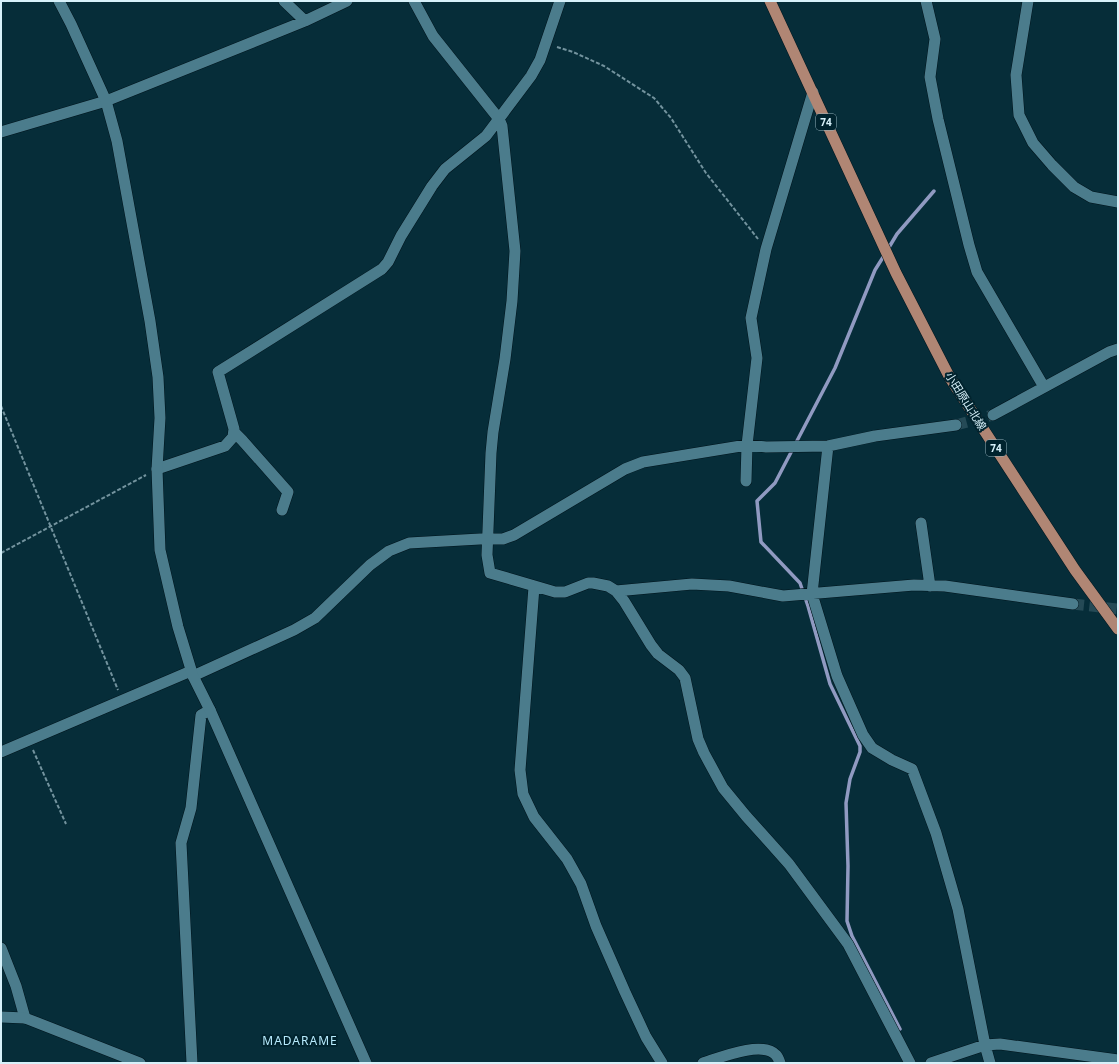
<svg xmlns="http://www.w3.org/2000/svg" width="1119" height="1064" font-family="'Noto Sans','Noto Sans JP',sans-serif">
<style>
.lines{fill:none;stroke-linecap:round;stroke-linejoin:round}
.stream{stroke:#909ac1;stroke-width:3.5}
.minor-tunnel{stroke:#254a56;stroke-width:11;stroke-dasharray:11 5.5;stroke-linecap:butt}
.minor-casing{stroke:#00141c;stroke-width:12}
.tertiary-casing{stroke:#00141c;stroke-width:12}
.secondary-casing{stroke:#00141c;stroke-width:12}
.primary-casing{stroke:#00141c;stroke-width:12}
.path{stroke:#73939e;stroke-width:2;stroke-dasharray:4 2;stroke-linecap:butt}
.minor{stroke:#4b7c8c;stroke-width:11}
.tertiary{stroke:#4b7c8c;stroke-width:11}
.secondary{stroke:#4b7c8c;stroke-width:11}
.primary{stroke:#b08674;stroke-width:11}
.labels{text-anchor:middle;stroke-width:4;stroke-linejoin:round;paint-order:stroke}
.shield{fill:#00232e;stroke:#96b3bd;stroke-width:1}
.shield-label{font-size:10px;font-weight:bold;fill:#d7f1fa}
.street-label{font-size:11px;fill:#d7f1fa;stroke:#00232e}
.neighbourhood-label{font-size:12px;letter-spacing:1px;fill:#b6eafc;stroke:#00232e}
</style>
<rect width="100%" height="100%" fill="#062d39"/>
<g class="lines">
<path class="stream" d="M888 249 897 234 934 191
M885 254 875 270 835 368 775 483 757 501 761 542 800 583 808 606 830 684 860 746V752L850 779 846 803 848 866 847 921 852 936 900 1029"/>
<path class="minor-tunnel" d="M956 425 993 415
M1073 604 1118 609"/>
<defs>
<path id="minor" d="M284 1 305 21
M414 1 433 36 499 119 502 126 515 251 512 301 505 359 493 432 491 453 487 555 490 573 555 592H565L588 583H593L608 586 616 591 624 601 651 645 658 654 679 670 685 678 698 739 704 753 723 788 746 816 789 864 848 944 910 1063
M926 1 935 39 930 77 938 119 969 245 977 272 1044 387
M1 132 106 101 305 21 347 1
M993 415 1109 352 1118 349
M234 432 242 440 288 492 282 510
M828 446 812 594 837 676 863 735 872 748 892 760 912 769 936 833 958 909 985 1045 990 1063
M157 469 225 446 233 437 234 429 218 372 382 269 388 262 401 236 432 186 445 169 486 136 531 76 540 60 560 1
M746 481 747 445 757 358 751 318 766 249 813 92
M921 523 930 586
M534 587 520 770 523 794 534 817 567 859 581 884 596 926 625 992 646 1037 662 1063
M616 591 692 584 729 586 783 596 914 585 945 586 1073 604
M193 676 294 630 315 618 370 565 389 551 409 543 480 539H503L514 535 625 469 643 462 747 445 766 447 828 446 875 436 956 425
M1 752 191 671
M1 948 16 986 25 1018
M192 1063 181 843 191 808 201 715 210 710
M703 1063C719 1058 762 1040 776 1055 778 1057 779 1060 780 1063
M931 1063 985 1045 1000 1044 1118 1060"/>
<path id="tertiary" d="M59 1 71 24 106 101 117 141 150 321 158 377 160 418 157 469 160 550 178 627 193 676 210 710 366 1063
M1028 1 1016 75 1019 115 1033 143 1052 165 1074 187 1091 197 1118 202"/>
<path id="secondary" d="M1 1017 25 1018 140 1063"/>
<path id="primary" d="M770 1 896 273 950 378 1075 570 1118 629"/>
</defs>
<use href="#minor" class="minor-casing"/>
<use href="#tertiary" class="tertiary-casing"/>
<use href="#secondary" class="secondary-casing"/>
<use href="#primary" class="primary-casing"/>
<path class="path" d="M557 47 573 52 604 66 654 98 671 118 706 173 758 239
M1 406 118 690
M1 553 146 475
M33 750 66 824"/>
<use href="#minor" class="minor"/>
<use href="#tertiary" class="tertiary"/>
<use href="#secondary" class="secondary"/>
<use href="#primary" class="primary"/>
</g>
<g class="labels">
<g class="shield">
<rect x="816" y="114" width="20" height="16" rx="3"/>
<rect x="986" y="440" width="20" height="16" rx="3"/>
</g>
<g class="shield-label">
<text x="826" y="126">74</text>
<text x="996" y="452">74</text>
</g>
<g class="street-label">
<text transform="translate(966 401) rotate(58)" y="4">小田原山北線</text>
</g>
<g class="neighbourhood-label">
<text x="300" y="1045">MADARAME</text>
</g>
</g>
<rect width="1119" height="1064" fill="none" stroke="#d7f1fa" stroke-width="4"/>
</svg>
